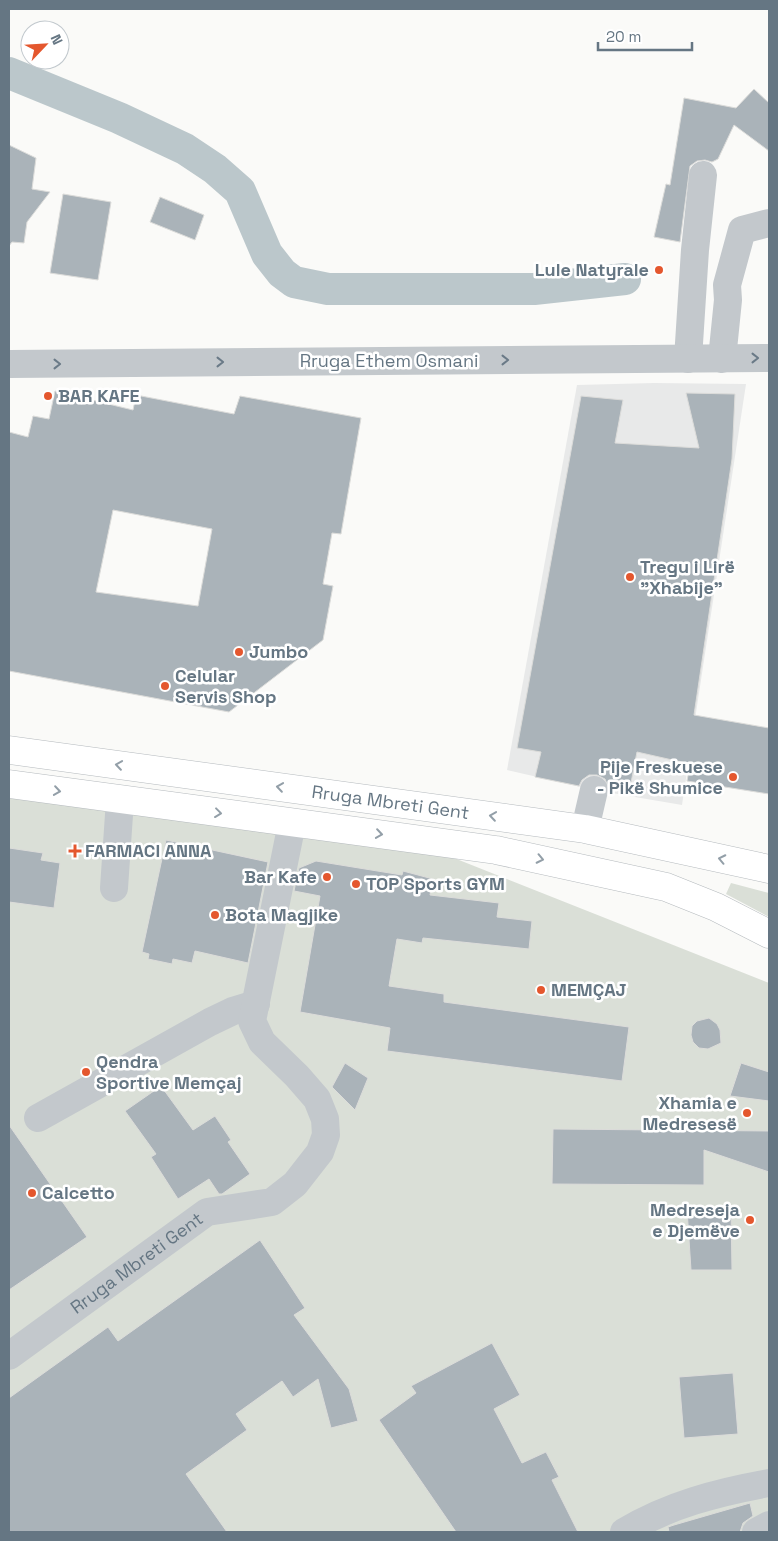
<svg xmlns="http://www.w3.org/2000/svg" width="778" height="1541" font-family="'Space Grotesk',sans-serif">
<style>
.built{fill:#e8e9e9}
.green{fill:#dadfd7}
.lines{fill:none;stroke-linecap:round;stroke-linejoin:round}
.canal{stroke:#bbc7cb;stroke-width:32}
.building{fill:#aab3b9;stroke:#dcdcda;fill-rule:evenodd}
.major-casing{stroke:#b5babe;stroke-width:29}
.minor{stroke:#c3c8cc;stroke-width:28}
.major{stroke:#fff;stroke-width:28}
.oneway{stroke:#6a7a87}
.oneway2{stroke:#939fa8}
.poi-dot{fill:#e4572e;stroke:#fff;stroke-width:2}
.labels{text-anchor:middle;stroke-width:5;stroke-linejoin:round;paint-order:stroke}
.poi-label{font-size:18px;font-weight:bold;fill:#657683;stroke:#fff;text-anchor:start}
.street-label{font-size:18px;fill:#657683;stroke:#fff}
</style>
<rect width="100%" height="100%" fill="#fafaf8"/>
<path class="built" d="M654 383 746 384 682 805 594 790 507 770 577 385Z"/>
<path class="green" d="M9 784 391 833 769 983V1532H9Z
M731 883 769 893V917L726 894Z"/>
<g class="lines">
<path class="canal" d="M9 73 119 118 185 149 215 169 240 191 267 254 282 273 294 282 328 289H534L625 279"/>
</g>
<path class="building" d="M754 89 769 103V151L734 125 718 159 712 162 705 160 697 161 690 166 680 242 654 237 666 184 670 185 684 98 736 108Z
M9 145 36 158 32 189 50 192 27 222 24 243 12 242 9 246Z
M63 194 111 202 98 280 50 273Z
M160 197 204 215 195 240 150 222Z
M55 391 133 410 136 395 234 414 240 396 361 418 341 534 332 533 323 584 333 586 323 640 229 712 9 671V432L28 437 33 416 49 419ZM113 510 212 529 198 606 96 592Z
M686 393 735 394 732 459 694 715 769 728V794L687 781 690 764 637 752 629 793 609 789 605 779 597 775H589L582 780 579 786 535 777 541 752 517 748 581 396 623 400 615 443 699 448Z
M166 840 268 862 248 963 195 951 192 963 173 959 172 964 148 959 149 954 142 952Z
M9 848 43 853 41 860 60 863 54 908 9 902Z
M316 861 402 875 403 871 433 879 430 895 499 903 497 917 532 921 529 949 423 938 422 943 397 939 389 986 444 994V1002L629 1027 622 1081 387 1051 390 1028 300 1012 320 896 294 891 299 868Z
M709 1018 717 1024 720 1030 721 1043 708 1049 699 1048 693 1042 691 1035 692 1026 697 1021Z
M345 1063 368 1078 355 1110 332 1087Z
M741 1063 769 1072V1101L730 1096Z
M161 1086 193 1130 215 1116 231 1140 228 1142 250 1174 222 1194H219L209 1179 178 1199 151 1157 156 1154 125 1111Z
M9 1125 87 1237 9 1290Z
M553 1129 769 1131V1172L704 1150V1185L552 1184Z
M731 1208 732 1270H691L687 1209Z
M260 1240 305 1308 294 1315 349 1389 358 1421 331 1428 318 1379 293 1397 282 1381 236 1414 247 1430 186 1474 227 1532H9V1398L108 1327 118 1341Z
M492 1343 520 1395 494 1409 522 1463 546 1452 559 1477 552 1480 578 1532H456L379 1420 416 1393 411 1386Z
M733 1373 738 1434 684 1438 679 1377Z
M750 1503 753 1516 743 1523 740 1532H669L668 1527 674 1525Z"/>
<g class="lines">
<defs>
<g id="major">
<path id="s2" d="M9 750 585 829 769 869"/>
<path d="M9 784 496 850 666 887 716 907 769 934"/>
</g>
</defs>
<use href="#major" class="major-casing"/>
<g class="minor">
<path d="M688 359 695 250 703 175"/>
<path d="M722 359 728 300 727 285 742 230 769 223"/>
<path d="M9 364 769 358"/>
<path d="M585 829 594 790"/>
<path d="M114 888 120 800"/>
<path d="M38 1118 210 1022 233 1011 256 1004"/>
<path id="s1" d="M9 1356 207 1212 272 1202 295 1184 320 1152 326 1135 325 1119 317 1099 297 1076 262 1042 252 1021 292 823"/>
<path d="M624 1532C668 1505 719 1492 769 1483"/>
<path d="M756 1532 769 1525"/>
</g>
<use href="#major" class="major"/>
</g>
<defs><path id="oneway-chevron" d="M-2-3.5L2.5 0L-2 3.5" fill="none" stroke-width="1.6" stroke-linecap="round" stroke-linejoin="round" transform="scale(1.25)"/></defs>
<g class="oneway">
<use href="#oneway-chevron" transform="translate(755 358)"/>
<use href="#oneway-chevron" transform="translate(505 360)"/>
<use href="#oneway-chevron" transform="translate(220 362)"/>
<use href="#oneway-chevron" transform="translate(57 364)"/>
</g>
<g class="oneway2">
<use href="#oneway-chevron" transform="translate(119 765) rotate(-172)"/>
<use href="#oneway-chevron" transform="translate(280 787) rotate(-172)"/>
<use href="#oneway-chevron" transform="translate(57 791) rotate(8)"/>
<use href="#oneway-chevron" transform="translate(218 813) rotate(7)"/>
<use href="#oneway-chevron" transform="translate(493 816) rotate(-172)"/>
<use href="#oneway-chevron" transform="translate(379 834) rotate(8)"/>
<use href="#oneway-chevron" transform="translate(540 859) rotate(12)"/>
<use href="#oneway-chevron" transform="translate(722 859) rotate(-168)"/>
</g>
<g class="poi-dot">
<circle cx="659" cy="270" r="5"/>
<circle cx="48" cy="396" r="5"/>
<circle cx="630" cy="577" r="5"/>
<circle cx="239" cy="652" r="5"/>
<circle cx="165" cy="686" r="5"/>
<circle cx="733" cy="777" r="5"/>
<path d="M72.5 843.5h5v5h5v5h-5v5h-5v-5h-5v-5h5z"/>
<circle cx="327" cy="877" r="5"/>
<circle cx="356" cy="884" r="5"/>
<circle cx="215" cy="915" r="5"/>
<circle cx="541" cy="990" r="5"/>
<circle cx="86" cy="1072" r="5"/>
<circle cx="747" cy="1113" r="5"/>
<circle cx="32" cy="1193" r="5"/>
<circle cx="750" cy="1220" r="5"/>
</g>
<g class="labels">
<g class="poi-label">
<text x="649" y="276" text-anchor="end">Lule Natyrale</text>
<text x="58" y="402">BAR KAFE</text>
<text x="640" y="573">Tregu i Lirë<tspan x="640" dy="21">"Xhabije"</tspan></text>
<text x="249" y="658">Jumbo</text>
<text x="175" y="682">Celular<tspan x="175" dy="21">Servis Shop</tspan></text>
<text x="723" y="773" text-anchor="end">Pije Freskuese<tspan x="723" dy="21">- Pikë Shumice</tspan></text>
<text x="85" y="857">FARMACI ANNA</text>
<text x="317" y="883" text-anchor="end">Bar Kafe</text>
<text x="366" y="890">TOP Sports GYM</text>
<text x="225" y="921">Bota Magjike</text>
<text x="551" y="996">MEMÇAJ</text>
<text x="96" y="1068">Qendra<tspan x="96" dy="21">Sportive Memçaj</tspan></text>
<text x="737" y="1109" text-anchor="end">Xhamia e<tspan x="737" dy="21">Medresesë</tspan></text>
<text x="42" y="1199">Calcetto</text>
<text x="740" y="1216" text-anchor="end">Medreseja<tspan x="740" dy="21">e Djemëve</tspan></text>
</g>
<g class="street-label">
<text x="389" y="367">Rruga Ethem Osmani</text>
<text dy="6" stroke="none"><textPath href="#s2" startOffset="385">Rruga Mbreti Gent</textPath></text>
<text dy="6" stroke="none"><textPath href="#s1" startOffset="158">Rruga Mbreti Gent</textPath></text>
</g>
</g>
<rect width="778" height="1541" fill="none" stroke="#657683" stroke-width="20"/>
<g transform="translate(45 45) rotate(65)"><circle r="24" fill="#ffffff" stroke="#c1c8cd"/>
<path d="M0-4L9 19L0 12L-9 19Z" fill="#e4572e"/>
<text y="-8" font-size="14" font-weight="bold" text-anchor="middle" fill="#657683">N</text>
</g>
<path d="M598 42v8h94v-8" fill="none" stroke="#657683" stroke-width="2.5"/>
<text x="606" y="42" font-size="15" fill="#657683" stroke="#ffffff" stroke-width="4" paint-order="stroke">20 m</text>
</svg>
